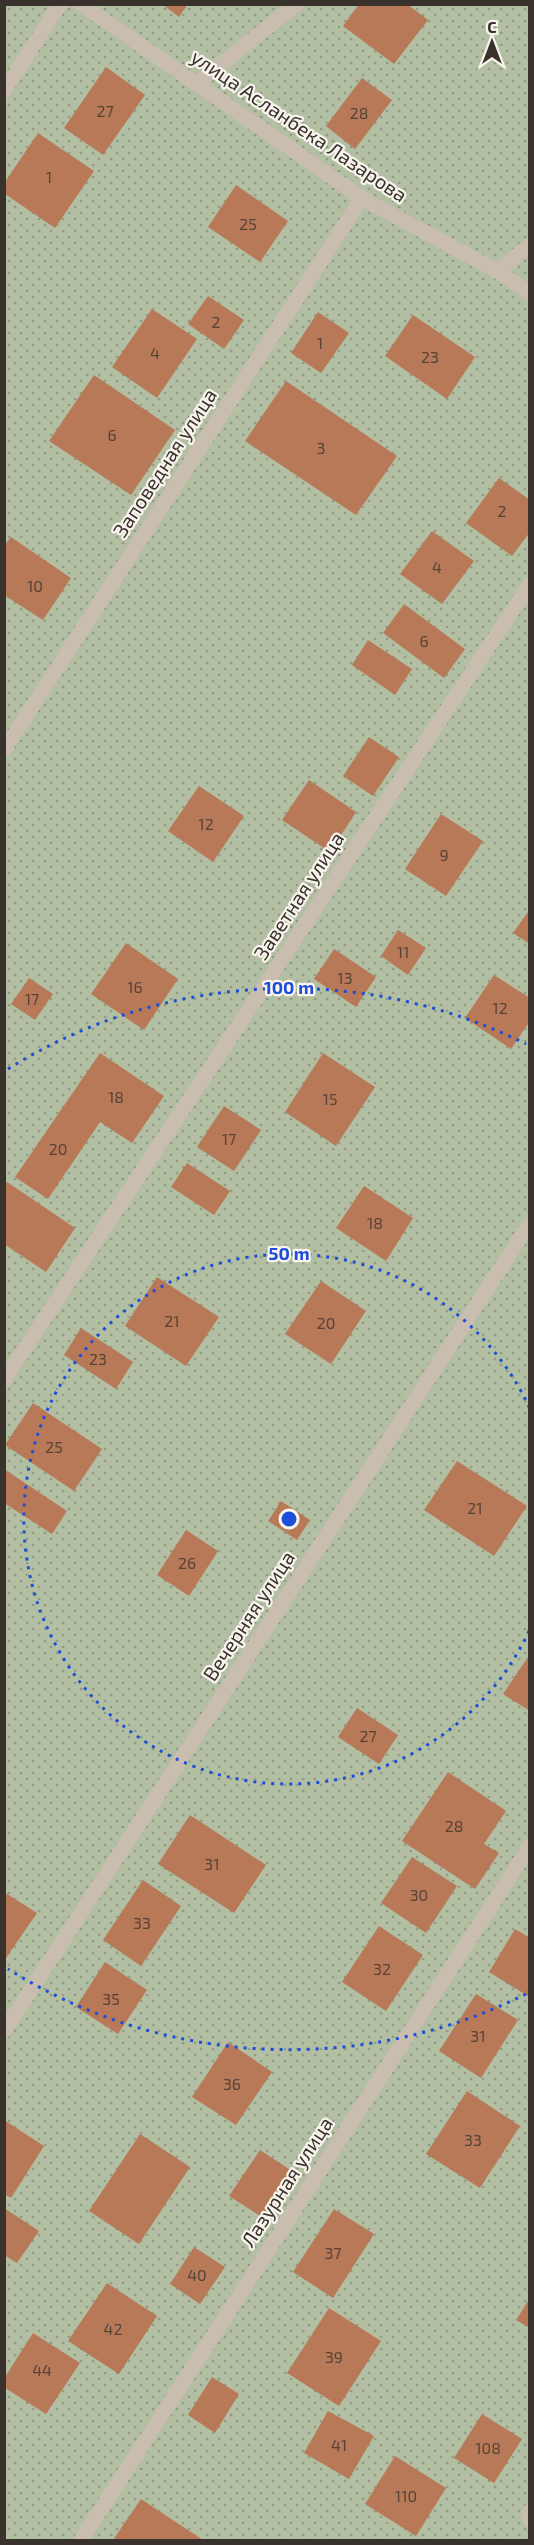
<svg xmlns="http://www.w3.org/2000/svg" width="534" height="2545" font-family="'Exo 2',sans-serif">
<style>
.grass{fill:url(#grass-dots)}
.building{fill:#b87958}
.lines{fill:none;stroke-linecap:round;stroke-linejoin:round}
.minor{stroke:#c8bdae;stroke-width:15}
.ring{fill:none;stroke:#1d4ed8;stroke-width:3;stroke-dasharray:3 6}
.labels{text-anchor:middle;stroke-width:4.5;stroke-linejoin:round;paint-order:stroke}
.number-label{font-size:16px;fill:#584337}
.street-label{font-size:20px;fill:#38312c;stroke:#f9f5ee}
.centre{fill:#1d4ed8;stroke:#f9f5ee;stroke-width:3}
.ring-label{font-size:18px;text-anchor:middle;font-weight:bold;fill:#1d4ed8;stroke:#f9f5ee;stroke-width:4.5;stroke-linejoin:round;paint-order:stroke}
</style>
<defs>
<pattern id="grass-dots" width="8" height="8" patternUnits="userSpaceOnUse" patternTransform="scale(1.5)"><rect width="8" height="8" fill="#b2bfa3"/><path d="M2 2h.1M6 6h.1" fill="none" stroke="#929c85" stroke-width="1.8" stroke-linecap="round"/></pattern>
</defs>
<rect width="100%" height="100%" fill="#f1ebe1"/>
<path class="grass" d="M5 5H529V2540H5Z"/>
<path class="building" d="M162 4H188L179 17Z
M359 4H407L428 20 394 64 343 26Z
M106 67 145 95 103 155 64 128Z
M362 78 392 100 355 149 326 126Z
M38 133 94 171 55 228 5 194V182Z
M236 185 288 221 260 262 208 227Z
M208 296 244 320 224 349 188 324Z
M152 309 197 339 157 398 112 367Z
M318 312 349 333 321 373 291 353Z
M413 315 475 357 447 399 385 356Z
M94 375 175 430 131 495 49 441Z
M286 381 397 456 356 515 245 441Z
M499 478 530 500V532L512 556 466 523Z
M432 531 474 561 442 604 400 574Z
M11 537 71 578 43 620 4 595V546Z
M404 604 465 649 444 678 383 633Z
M368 640 412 669 395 695 352 665Z
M369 737 399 757 373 796 343 776Z
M309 780 356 812 330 852 282 820Z
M199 786 244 816 213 862 168 831Z
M441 814 483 841 446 896 405 869Z
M530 909V944L513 933Z
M398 930 426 948 408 975 381 956Z
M126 943 178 979 144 1030 91 994Z
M334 949 376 977 356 1007 314 979Z
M494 975 530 998V1021L511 1049 465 1018Z
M29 978 53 994 35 1020 11 1004Z
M100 1053 164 1096 132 1143 100 1122 48 1199 15 1177Z
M323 1053 375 1087 336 1146 285 1112Z
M224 1106 261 1130 234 1171 197 1147Z
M187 1163 230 1191 214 1215 171 1187Z
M7 1182 75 1228 46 1272 4 1244V1185Z
M364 1186 413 1218 386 1261 336 1228Z
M157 1277 219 1317 186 1366 125 1326Z
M321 1281 366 1311 331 1364 285 1334Z
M81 1328 133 1362 116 1389 64 1355Z
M33 1403 102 1449 74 1491 5 1445Z
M457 1461 527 1506 494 1556 424 1510Z
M4 1469 67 1511 52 1534 4 1503Z
M281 1501 310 1520 297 1540 268 1521Z
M186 1530 218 1551 189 1596 157 1575Z
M530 1654V1711L503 1694Z
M357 1708 398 1735 379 1764 338 1737Z
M448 1772 506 1811 484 1844 499 1853 475 1889 402 1841Z
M190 1815 266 1865 234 1913 158 1864Z
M412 1857 457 1886 426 1933 381 1903Z
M143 1880 181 1906 141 1966 103 1940Z
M4 1892 37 1913 4 1961Z
M379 1926 423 1955 386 2011 342 1982Z
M515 1929 530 1938 528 1996 489 1972Z
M105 1962 147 1990 118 2034 76 2007Z
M476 1994 518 2020 481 2078 439 2051Z
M228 2042 272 2072 236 2125 192 2097Z
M467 2091 520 2126 480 2188 426 2154Z
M4 2120 44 2146 11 2198 4 2194Z
M140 2134 190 2167 139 2244 89 2211Z
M260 2150 292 2171 262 2217 229 2196Z
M4 2208 39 2231 17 2263 4 2255Z
M334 2209 374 2234 333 2298 293 2272Z
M194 2247 225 2267 200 2304 170 2284Z
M107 2283 157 2316 119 2374 68 2341Z
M530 2298V2328L516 2320Z
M329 2308 381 2341 339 2406 287 2373Z
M33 2333 80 2363 46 2414 5 2388V2377Z
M212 2377 239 2394 215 2433 188 2415Z
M328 2411 374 2436 349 2479 304 2453Z
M482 2414 522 2439 494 2483 454 2458Z
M395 2456 446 2488 416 2536 365 2504Z
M141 2499 203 2540H113Z"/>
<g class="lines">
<path class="minor" d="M81 4 362 198 497 271 530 293
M196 84 297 4
M4 91 60 4
M497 271 530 245
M4 750 362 198
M4 1380 530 584
M4 2031 530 1223
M530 2511 528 2514 530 2520
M81 2540 530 1846"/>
</g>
<g class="ring">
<path d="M529 1631A265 265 0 1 1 529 1407"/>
<path d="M526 1994A531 531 0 0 1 8 1969M8 1069A531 531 0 0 1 526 1044"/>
</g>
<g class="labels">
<g class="number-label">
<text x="105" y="117">27</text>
<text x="359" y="119">28</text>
<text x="49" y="183">1</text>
<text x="248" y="230">25</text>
<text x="216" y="328">2</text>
<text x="320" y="349">1</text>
<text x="155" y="359">4</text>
<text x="430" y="363">23</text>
<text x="112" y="441">6</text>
<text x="321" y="454">3</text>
<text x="502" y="517">2</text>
<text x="437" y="573">4</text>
<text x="35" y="592">10</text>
<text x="424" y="647">6</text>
<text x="206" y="830">12</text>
<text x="444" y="861">9</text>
<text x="403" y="958">11</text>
<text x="345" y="984">13</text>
<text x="135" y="993">16</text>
<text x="32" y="1005">17</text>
<text x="500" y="1014">12</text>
<text x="116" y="1103">18</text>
<text x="330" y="1105">15</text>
<text x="229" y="1145">17</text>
<text x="58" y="1155">20</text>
<text x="375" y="1229">18</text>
<text x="172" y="1327">21</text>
<text x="326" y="1329">20</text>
<text x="98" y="1365">23</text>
<text x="54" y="1453">25</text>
<text x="475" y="1514">21</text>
<text x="187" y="1569">26</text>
<text x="368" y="1742">27</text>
<text x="454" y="1832">28</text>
<text x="212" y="1870">31</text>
<text x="419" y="1901">30</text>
<text x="142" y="1929">33</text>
<text x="382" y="1975">32</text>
<text x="111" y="2005">35</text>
<text x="478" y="2042">31</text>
<text x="232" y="2090">36</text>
<text x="473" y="2146">33</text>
<text x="333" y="2259">37</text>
<text x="197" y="2281">40</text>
<text x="113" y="2335">42</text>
<text x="334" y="2363">39</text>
<text x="42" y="2376">44</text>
<text x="339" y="2451">41</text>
<text x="488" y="2454">108</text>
<text x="406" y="2502">110</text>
</g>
<g class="street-label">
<text transform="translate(299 126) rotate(34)" y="7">улица Асланбека Лазарова</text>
<text transform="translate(165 463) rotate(-57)" y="7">Заповедная улица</text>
<text transform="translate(299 896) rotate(-57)" y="7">Заветная улица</text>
<text transform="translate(249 1616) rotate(-57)" y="7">Вечерняя улица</text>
<text transform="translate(287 2182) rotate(-57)" y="7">Лазурная улица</text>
</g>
</g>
<circle cx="289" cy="1519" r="9" class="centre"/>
<g class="ring-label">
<text x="289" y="994">100 m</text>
<text x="289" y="1260">50 m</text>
</g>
<rect width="534" height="2545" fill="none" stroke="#38312c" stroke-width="12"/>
<g transform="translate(492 42)" stroke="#f9f5ee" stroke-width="4.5" paint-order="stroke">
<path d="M0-4.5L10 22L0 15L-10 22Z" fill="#38312c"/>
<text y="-9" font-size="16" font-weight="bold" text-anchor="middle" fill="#38312c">С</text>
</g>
</svg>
